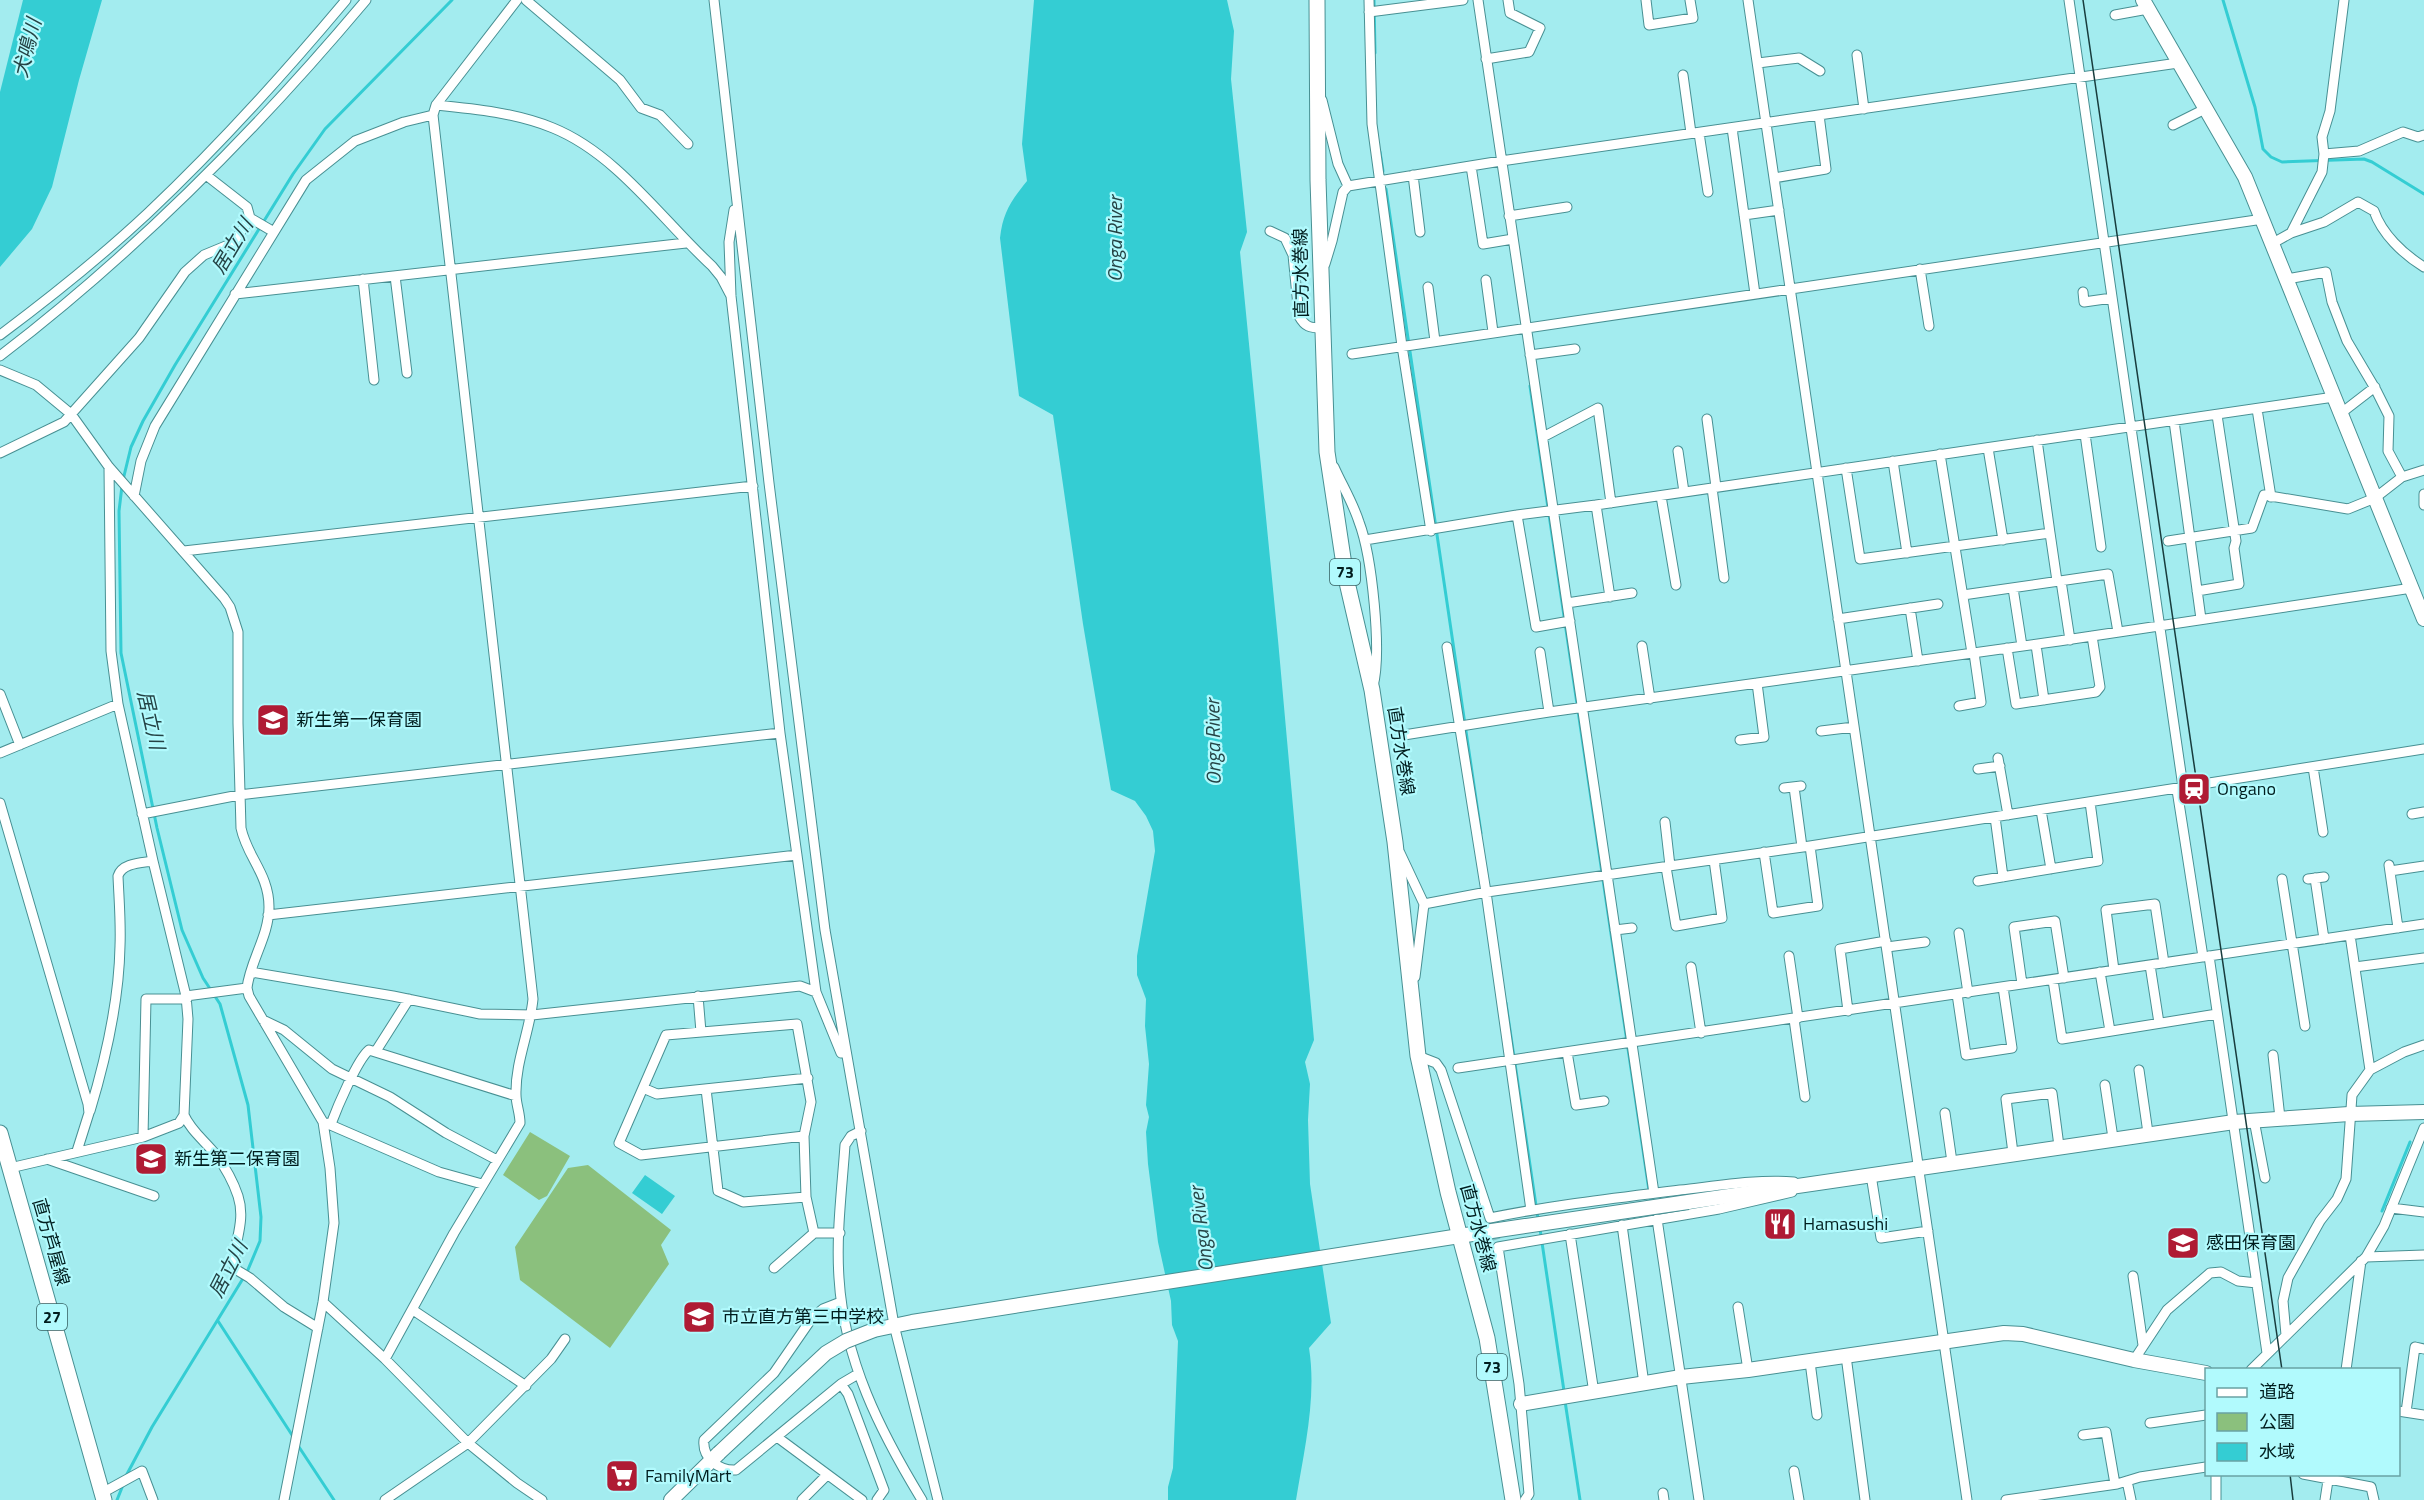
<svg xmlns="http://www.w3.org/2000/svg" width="2424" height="1500" font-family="'Titillium Web','Noto Sans JP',sans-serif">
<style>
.green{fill:#8bc07d}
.water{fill:#34cdd3}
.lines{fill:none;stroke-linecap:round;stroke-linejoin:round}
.stream{stroke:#34cdd3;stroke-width:3}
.street-tunnel{stroke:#82c3c5;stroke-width:9;stroke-dasharray:9 4.5;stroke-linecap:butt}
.street-casing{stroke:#489093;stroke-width:11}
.secondary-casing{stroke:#489093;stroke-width:16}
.primary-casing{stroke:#489093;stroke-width:17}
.street{stroke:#fff;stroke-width:9}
.secondary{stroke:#fff;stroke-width:14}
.primary{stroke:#fff;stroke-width:15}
.tram{stroke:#183c3d;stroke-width:1.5}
.secondary-bridge-casing{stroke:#489093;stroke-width:16;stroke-linecap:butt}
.secondary-bridge{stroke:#fff;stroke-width:14}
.labels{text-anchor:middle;stroke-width:4.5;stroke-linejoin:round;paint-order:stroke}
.shield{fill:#b1fafd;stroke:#355f61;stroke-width:1.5}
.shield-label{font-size:16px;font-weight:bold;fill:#001d1e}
.street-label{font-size:18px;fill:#001d1e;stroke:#b1fafd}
.poi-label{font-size:18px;fill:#001d1e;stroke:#b1fafd;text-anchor:start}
.water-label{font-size:20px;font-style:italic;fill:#254345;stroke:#b1fafd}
</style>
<rect width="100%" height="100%" fill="#a3ecef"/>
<path class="green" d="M530 1132 570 1156 547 1196 539 1200 503 1175Z
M588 1165 671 1230 661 1245 669 1264 610 1348 520 1280 515 1247 568 1168Z"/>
<path class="water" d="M23 0H102L79 80 52 187 32 229 0 267V92Z
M1034 0H1227L1234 31 1231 79 1247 232 1240 252 1278 640 1314 1040 1305 1062 1310 1084 1308 1120 1310 1184 1331 1323 1309 1348C1317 1397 1304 1451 1296 1500H1168V1487L1173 1468 1178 1341 1172 1325 1171 1301 1158 1242 1148 1164 1146 1132 1149 1117 1146 1105 1149 1064 1145 1026 1146 999 1137 975V956L1155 851 1153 831 1146 816 1135 801 1111 790 1083 624 1053 415 1019 396 1000 238C1003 212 1011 201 1027 181L1022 144Z
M645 1175 675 1196 662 1214 632 1193Z"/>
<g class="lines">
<path class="stream" d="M1374 0 1375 53
M2223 0 2255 107 2263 149 2271 157 2282 162 2364 159 2372 162 2424 194
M1380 152 1383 171
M1386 189 1481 833
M1530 386 1651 1204
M123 480 131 447 143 421 175 365 293 174 325 129 452 0
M122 486 119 511 121 653 157 828 182 930 203 978 220 1004 248 1105 261 1217 260 1241 247 1272 152 1427 126 1476
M1506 1003 1538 1219
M2382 1211 2410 1142
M1540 1229 1564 1391
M218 1321 294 1438
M1565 1401 1580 1500
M297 1444 334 1500
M117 1500 123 1485"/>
<path class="street-tunnel" d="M1490 1218 1498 1247"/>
<defs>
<path id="street" d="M526 0 620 80 641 108 660 115 688 144
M714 0 769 483 825 930 894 1325 938 1500
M1369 0 1372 124 1402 346 1431 531
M1478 0 1654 1193
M1646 0 1649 25 1693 18 1690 0
M1748 0 1967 1500
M2069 0 2183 787
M1369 12 1463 0
M2115 15 2148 9
M1857 55 1864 109
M1486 59 1529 52 1540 28 1510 13 1508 0
M1758 63 1799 58 1820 71
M1683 75 1691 133
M1322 100 1338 164 1348 186
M436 105 517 0
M2173 125 2205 109
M1732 128 1755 294
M1699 133 1708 192
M2324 154 2359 151 2403 132 2418 137 2424 135
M1471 166 1483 244 1513 239
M206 175 247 207 250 218
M1413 175 1420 232
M1774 178 1826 169 1819 115
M734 210 729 242 731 296 780 733 816 992 841 1053
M1744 215 1779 210
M1509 216 1567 207
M1270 231 1285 238 1293 255 1299 316C1305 327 1310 328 1322 328
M2291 233 2322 172 2324 154 2322 137 2330 111 2344 0
M2273 243 2291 233 2324 222 2358 202 2374 211C2382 234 2403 254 2424 267
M1325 264 1332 241 1343 192 1348 186 1501 161 2178 63
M1920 269 1929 326
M395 276 407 373
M363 279 374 380
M2287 279 2326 272 2332 302 2347 341 2376 390 2389 416 2388 451 2402 477
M1486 280 1493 332
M1428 287 1435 341
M2083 292 2084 302 2112 298
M235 294 686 243
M0 335C51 297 101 257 148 213 218 147 284 74 346 0
M1352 354 2263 219
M1530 355 1575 349
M0 356C136 252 256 131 366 0
M0 370 36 385 71 414 109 467 224 598 230 607 238 632V723L241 828C247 857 269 874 269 907 269 936 250 961 247 988L249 996 323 1122 330 1168 334 1223 323 1302 284 1500
M2257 409 2271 497
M2340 414 2375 387
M1707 419 1716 487
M2174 421 2201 619
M2085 434 2101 547
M1543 437 1598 408 1611 503
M1988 448 2003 540
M1678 451 1684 492
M0 453 64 422 139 338 185 272 204 255 233 243 250 218 274 232
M1940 454 1972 653
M1893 461 1907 553
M1334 467C1342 485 1353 503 1359 522 1372 556 1382 652 1373 686
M1846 468 1860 559 2050 533 2037 440
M1712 488 1724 578
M2424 494V505
M134 496 141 461 155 426 306 180 355 141 404 122 433 115
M1661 496 1676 585
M1596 505 1610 597
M1517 515 1536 627 1570 621
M2050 533 2057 581
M1365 540 1517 515 1596 505 2334 397
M2168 541 2252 528 2264 495 2348 509 2375 498 2402 477 2424 470
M184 551 753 486
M2061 581 2070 640
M2013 588 2022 646
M2197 591 2239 584 2234 548 2236 541 2217 415
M1963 595 2108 574 2118 632
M1567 603 1632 593
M1910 608 1918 661
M1838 619 1938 604
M2036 645 2044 700
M1642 646 1650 699
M1447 647 1486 892 1531 1210
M2007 648 2016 704 2096 692 2100 687 2092 636
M1540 652 1549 712
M0 694 20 745
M1959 706 1981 702 1974 653
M1821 731 1854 727
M1404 735 1549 712 2059 641 2412 588
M1740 740 1764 737 1757 683
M0 753 118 704
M1998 758 2008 815
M2313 767 2323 832
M1978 769 2000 766
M1794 787 1802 847
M1784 788 1801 786
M2177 790 2203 957
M0 803 88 1104 89 1113 77 1151
M2041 810 2051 869
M142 814 239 795 780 733
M2412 814 2424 812
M1995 817 2003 877
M1665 822 1670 866
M1764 852 1773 913 1818 906 1810 846
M1400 853 1424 904 1415 977
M2389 865 2398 928
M1666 867 1676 926 1722 918 1714 860
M2390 871 2424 866
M2315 878 2324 939
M2282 879 2305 1026
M2308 879 2324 877
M1978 881 2098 861 2090 802
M1424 904 1487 892 1810 846 2424 749
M268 915 797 855
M1615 930 1632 928
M1959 933 1968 993
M2350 935 2370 1070
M1887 947 1925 942
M1789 956 1798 1018
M2209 956 2267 1353
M2150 965 2159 1023
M1691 967 1701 1033
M2355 967 2424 958
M2114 970 2106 910 2155 904 2164 963
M251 972 393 996 480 1014 532 1015 800 986 816 992
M2100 972 2110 1031
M2053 980 2062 1039 2217 1014
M2022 984 2014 927 2055 921 2064 978
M1957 994 1966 1055 2012 1048 2003 987
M186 996 247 988
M698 996 701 1032
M1848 1011 1840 949 1886 941
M1794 1019 1805 1097
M263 1020 284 1030 332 1069 390 1097 446 1133 497 1160
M376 1051 409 999
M1567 1052 1576 1105 1604 1101
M2273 1055 2280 1118
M1418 1056 1436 1063 1441 1070 1490 1218C1553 1205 1617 1198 1680 1190 1717 1186 1756 1179 1794 1182
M1458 1068 2424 924
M2139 1070 2148 1133
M2105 1085 2113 1138
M643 1088 657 1094 808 1078
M706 1089 718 1191 743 1202 806 1197
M90 1111C106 1058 119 1002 120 946 121 923 119 900 118 876 122 863 141 863 153 861
M1945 1113 1952 1162
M184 1115C191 1131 205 1141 216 1155 225 1167 233 1181 238 1196 247 1224 231 1246 235 1269L250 1278 284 1307 318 1328
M2254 1120 2265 1178
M326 1123 439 1172 482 1184
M331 1124C337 1108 357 1060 369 1050L516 1096
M861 1131 851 1136 845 1145C842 1189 836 1234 839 1278 844 1360 880 1431 922 1500
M804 1136 641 1155 619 1143 666 1035 797 1024 811 1102 804 1136 806 1197 814 1233
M143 1137 146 999H187
M2013 1153 2006 1099 2052 1093 2059 1146
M47 1159 154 1196
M10 1168 143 1137 179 1123 184 1115 188 1019 186 996 153 861 118 704 111 651 109 467
M1871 1175 1881 1238 1928 1231
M2391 1208 2424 1212
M1657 1219 1699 1500
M1622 1225 1644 1384
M1570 1234 1594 1393
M2366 1257 2424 1255
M774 1268 814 1233H840
M2133 1276 2143 1345
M323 1302 385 1359 468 1443 517 1483 542 1500
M841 1302 823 1309 812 1318 774 1373 704 1440C702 1458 719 1471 736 1470L841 1384 858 1374
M1738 1307 1748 1370
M413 1310 526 1386
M2286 1335 2283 1301 2288 1278 2320 1221 2337 1199 2346 1179 2352 1095 2370 1070 2404 1052 2424 1045
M1846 1356 1865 1500
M385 1359 454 1233 520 1123C520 1113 516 1104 516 1095 515 1062 530 1031 533 999L433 115 436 105C476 109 516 113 553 128 617 154 663 221 712 266L721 277 731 296
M2134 1360 2167 1310 2210 1273 2221 1272 2238 1281 2257 1283
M1810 1362 1817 1415
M2251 1370 2366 1257 2384 1226 2424 1128
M2346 1370 2361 1261
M841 1384 848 1394 884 1490 877 1500
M2398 1411 2424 1415
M2406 1412 2415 1347 2424 1349
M2150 1423 2206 1415
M2083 1435 2106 1432 2115 1484
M777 1437 862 1500
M1794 1471 1799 1500
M2216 1474V1500
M2303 1474 2371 1487 2374 1500
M2127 1481 2131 1500
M102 1493 142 1471 153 1500
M1663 1493 1664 1500
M385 1500 468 1443 551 1359 565 1339
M802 1500 827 1475
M1525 1500 1529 1494 1519 1384 1498 1247 1719 1209 1792 1192
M2006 1500 2117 1484 2140 1477 2206 1467
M2325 1500 2329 1474"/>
<path id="secondary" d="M2143 0 2245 177 2424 619
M1688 1202 2234 1122 2349 1114 2424 1112
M874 1330 912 1322 1485 1232
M1521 1404 1681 1377 1748 1370 2004 1333 2023 1334 2134 1360 2206 1373
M671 1500 719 1453"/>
<path id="primary" d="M1317 0 1318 180 1327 452 1346 578 1372 690 1395 842 1418 1056 1448 1192 1487 1338 1513 1500
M0 1133 104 1500"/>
</defs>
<use href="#street" class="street-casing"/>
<use href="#secondary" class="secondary-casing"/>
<use href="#primary" class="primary-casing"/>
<use href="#street" class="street"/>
<use href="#secondary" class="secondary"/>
<use href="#primary" class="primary"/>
<path class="tram" d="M2083 0 2282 1370
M2290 1474 2293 1500"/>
<defs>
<path id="secondary-bridge" d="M1485 1232 1688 1202
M719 1453 826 1353 846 1341 874 1330"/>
</defs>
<use href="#secondary-bridge" class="secondary-bridge-casing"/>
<use href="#secondary-bridge" class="secondary-bridge"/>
</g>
<defs>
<symbol id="school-square" viewBox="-11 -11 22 22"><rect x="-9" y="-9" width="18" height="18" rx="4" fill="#af1b34" stroke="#b1fafd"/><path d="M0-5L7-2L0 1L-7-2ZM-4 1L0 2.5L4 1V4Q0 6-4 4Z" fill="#fff"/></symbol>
<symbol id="station-square" viewBox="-11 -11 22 22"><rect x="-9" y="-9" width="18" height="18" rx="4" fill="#af1b34" stroke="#b1fafd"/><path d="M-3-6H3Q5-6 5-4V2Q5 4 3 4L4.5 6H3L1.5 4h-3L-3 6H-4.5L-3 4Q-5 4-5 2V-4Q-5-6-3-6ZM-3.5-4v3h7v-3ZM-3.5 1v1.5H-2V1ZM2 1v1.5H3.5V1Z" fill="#fff"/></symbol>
<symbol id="restaurant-square" viewBox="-11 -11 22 22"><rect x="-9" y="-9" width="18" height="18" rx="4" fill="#af1b34" stroke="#b1fafd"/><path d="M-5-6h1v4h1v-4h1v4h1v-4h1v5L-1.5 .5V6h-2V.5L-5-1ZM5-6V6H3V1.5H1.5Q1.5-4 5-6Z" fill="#fff"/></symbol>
<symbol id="supermarket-square" viewBox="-11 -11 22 22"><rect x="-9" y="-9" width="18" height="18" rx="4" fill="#af1b34" stroke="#b1fafd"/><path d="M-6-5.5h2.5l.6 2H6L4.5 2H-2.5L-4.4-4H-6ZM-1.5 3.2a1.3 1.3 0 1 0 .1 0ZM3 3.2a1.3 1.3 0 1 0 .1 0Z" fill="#fff"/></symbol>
</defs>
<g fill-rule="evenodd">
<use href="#school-square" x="254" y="701" width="38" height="38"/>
<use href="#station-square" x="2175" y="770" width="38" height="38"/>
<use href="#school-square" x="132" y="1140" width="38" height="38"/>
<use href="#restaurant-square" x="1761" y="1205" width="38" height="38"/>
<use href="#school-square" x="2164" y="1224" width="38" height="38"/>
<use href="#school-square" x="680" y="1298" width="38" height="38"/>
<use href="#supermarket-square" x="603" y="1457" width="38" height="38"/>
</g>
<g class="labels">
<g class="shield">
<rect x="1330" y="559" width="30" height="26" rx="4.5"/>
<rect x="37" y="1304" width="30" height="26" rx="4.5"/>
<rect x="1477" y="1354" width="30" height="26" rx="4.5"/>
</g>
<g class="shield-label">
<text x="1345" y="578">73</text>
<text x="52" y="1323">27</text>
<text x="1492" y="1373">73</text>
</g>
<g class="street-label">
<text transform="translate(1301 273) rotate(-91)" y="6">直方水巻線</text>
<text transform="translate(1401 751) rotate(81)" y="6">直方水巻線</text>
<text transform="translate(1478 1228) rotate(75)" y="6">直方水巻線</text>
<text transform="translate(51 1242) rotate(74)" y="6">直方芦屋線</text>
</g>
<g class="poi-label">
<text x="296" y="726">新生第一保育園</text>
<text x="2217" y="795">Ongano</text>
<text x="174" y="1165">新生第二保育園</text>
<text x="1803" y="1230">Hamasushi</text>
<text x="2206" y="1249">感田保育園</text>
<text x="722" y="1323">市立直方第三中学校</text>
<text x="645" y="1482">FamilyMart</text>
</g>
<g class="water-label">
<text transform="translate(27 48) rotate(-76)" y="7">犬鳴川</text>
<text transform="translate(1115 239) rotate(-90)" y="7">Onga River</text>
<text transform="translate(232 246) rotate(-59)" y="7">居立川</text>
<text transform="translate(151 720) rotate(77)" y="7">居立川</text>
<text transform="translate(1213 742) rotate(-91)" y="7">Onga River</text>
<text transform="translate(1201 1229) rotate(-97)" y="7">Onga River</text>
<text transform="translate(228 1269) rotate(-63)" y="7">居立川</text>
</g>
</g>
<rect x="2205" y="1368" width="195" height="108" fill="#b1fafd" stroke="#6aa2a4" stroke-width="1.5"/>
<rect x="2217" y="1388" width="30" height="9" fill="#ffffff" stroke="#6aa2a4" stroke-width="1.5"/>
<text x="2259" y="1398" font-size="18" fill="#001d1e">道路</text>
<rect x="2217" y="1413" width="30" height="18" fill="#8bc07d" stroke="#6aa2a4" stroke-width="1.5"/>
<text x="2259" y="1428" font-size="18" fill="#001d1e">公園</text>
<rect x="2217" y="1443" width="30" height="18" fill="#34cdd3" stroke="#6aa2a4" stroke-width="1.5"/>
<text x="2259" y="1458" font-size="18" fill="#001d1e">水域</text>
</svg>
